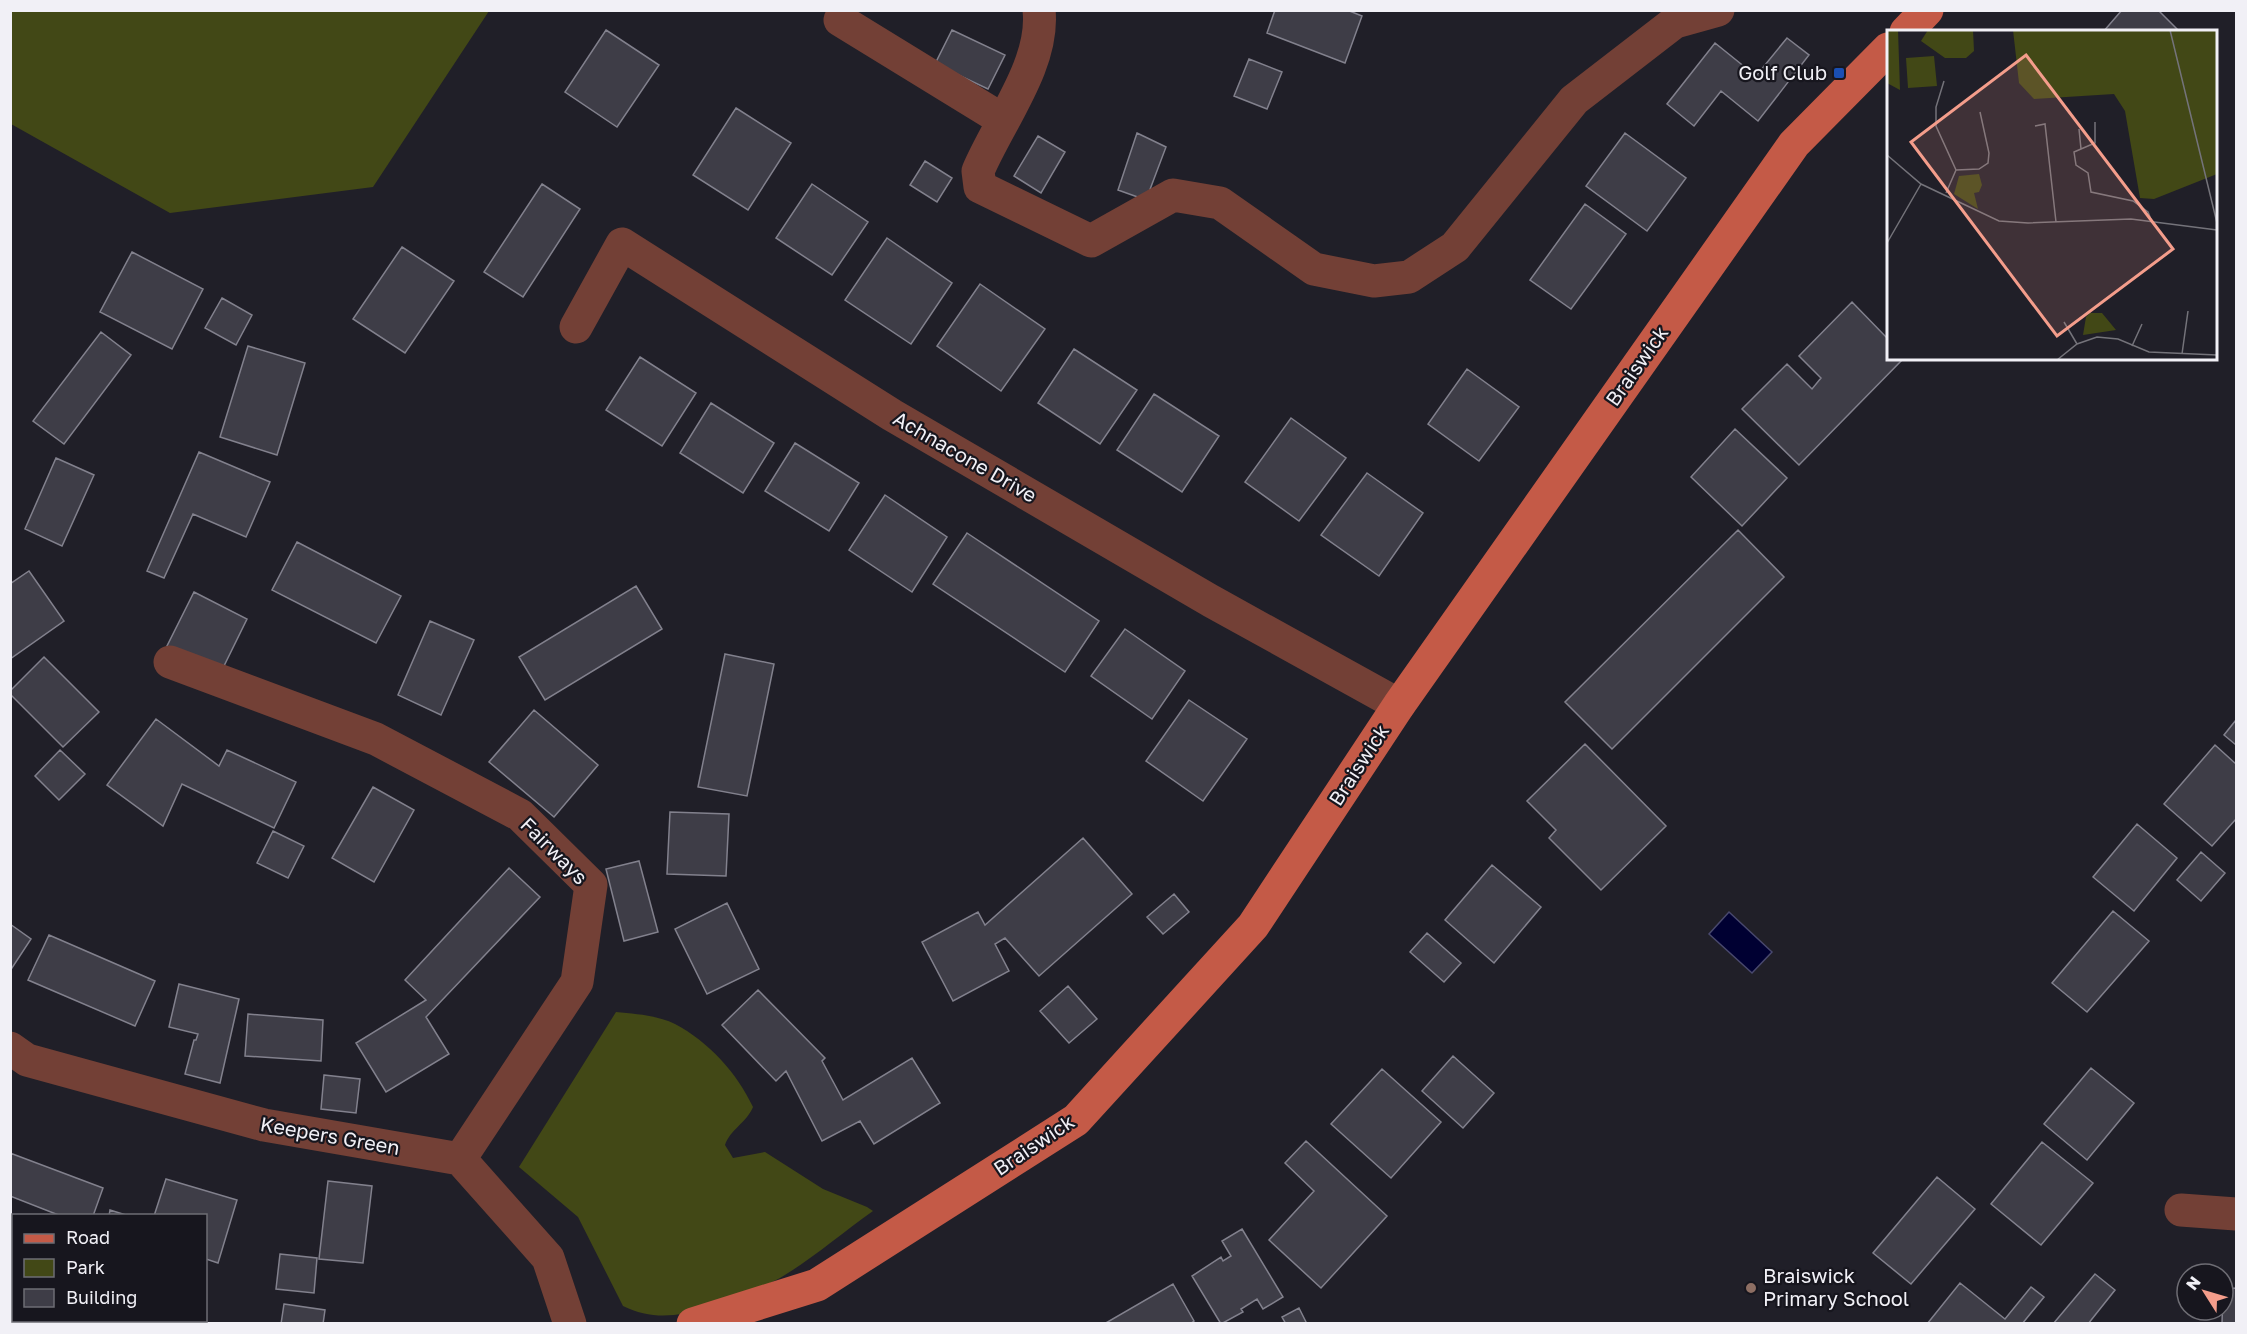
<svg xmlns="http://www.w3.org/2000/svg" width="2247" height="1334" font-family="'Golos Text',sans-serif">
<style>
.green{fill:#424816}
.water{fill:#000032;stroke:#48486d;stroke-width:1.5}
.building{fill:#3e3d47;stroke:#82818d;stroke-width:1.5}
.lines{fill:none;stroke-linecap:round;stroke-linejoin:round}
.minor{stroke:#734036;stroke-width:33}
.major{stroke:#c45a47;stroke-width:33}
.transit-dot{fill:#1a4fb4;stroke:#17161e;stroke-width:2}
.education-dot{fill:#8d6e63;stroke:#17161e;stroke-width:2}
.labels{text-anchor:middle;stroke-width:4.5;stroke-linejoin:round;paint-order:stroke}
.poi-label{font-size:20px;fill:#f1f0f6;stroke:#17161e;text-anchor:end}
.street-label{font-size:20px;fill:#f1f0f6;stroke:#17161e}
.inset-road{fill:none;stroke:#74737a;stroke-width:1.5}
.view{fill:#f49d8b;fill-opacity:0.15;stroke:#f49d8b;stroke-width:3}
.inset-edge{fill:none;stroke:#f1f0f6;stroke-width:3}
</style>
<rect width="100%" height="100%" fill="#201f28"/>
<path class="green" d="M11 10H489V11L373 187 170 213 11 124Z
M616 1012C635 1014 657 1015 675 1024 709 1042 737 1073 753 1107 747 1122 730 1130 725 1145L733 1158 765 1152 823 1189 867 1207 873 1211C842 1233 812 1259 780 1278 769 1284 757 1288 746 1293 707 1309 664 1327 623 1306L578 1217 519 1167Z"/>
<path class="water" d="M1729 912 1772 952 1752 973 1709 934Z"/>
<path class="building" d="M1275 10H1347L1362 16 1345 63 1267 33Z
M2122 10H2158L2180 32H2103Z
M606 30 659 65 617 127 565 92Z
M952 30 1005 55 988 89 935 64Z
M1787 38 1809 55 1758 121 1721 91 1694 126 1667 104 1715 43 1756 76Z
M1249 59 1282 72 1267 109 1234 96Z
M736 108 791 143 748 210 693 175Z
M1137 133 1166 147 1146 200 1118 190Z
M1625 133 1686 178 1647 231 1586 186Z
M1038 136 1065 152 1041 193 1014 176Z
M925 161 952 178 937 202 910 185Z
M542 184 580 209 523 297 484 272Z
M812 184 868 222 832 275 776 238Z
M1585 204 1626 234 1571 309 1530 280Z
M887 238 952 283 911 344 845 300Z
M402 247 454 281 405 353 353 319Z
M132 252 203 289 172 349 100 312Z
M980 284 1045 329 1001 391 937 346Z
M222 298 252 315 236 345 205 328Z
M1852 302 1888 339V358H1904L1799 465 1742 409 1787 364 1812 389 1821 378 1799 356Z
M101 332 131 355 64 444 33 421Z
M248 346 305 363 277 455 220 437Z
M1074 349 1137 390 1100 444 1038 403Z
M640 357 696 393 662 446 606 410Z
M1467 369 1519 407 1479 461 1428 424Z
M1154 394 1219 436 1182 492 1117 450Z
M711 403 774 443 743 493 680 453Z
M1291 418 1346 458 1299 521 1245 482Z
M1735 429 1787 478 1742 526 1691 477Z
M795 443 859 483 829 531 765 491Z
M199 452 270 482 246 537 193 514 164 578 147 571Z
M56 458 94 475 62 546 25 529Z
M1367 473 1423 513 1379 576 1321 535Z
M885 495 947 537 912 592 849 550Z
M1738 530 1784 577 1612 749 1565 702Z
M967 533 1099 621 1065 672 933 584Z
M297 542 401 596 376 643 272 590Z
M29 571 64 621 10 659V584Z
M636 586 662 629 545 700 519 657Z
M194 592 247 619 221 672 167 646Z
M430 621 474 640 441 715 398 695Z
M1125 629 1185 671 1152 719 1091 676Z
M725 654 774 664 747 796 698 787Z
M44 657 99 712 63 747 10 694V691Z
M1189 700 1247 739 1203 801 1146 761Z
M534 710 598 765 554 817 489 762Z
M156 719 219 766 227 750 296 782 274 828 182 784 163 826 107 785Z
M2236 720V745L2224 735Z
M1585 744 1666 826 1601 890 1549 838 1556 830 1527 801Z
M2215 745 2236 764V819L2212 846 2164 804Z
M60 750 85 774 59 800 35 776Z
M373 787 414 810 374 882 332 858Z
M670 812 729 814 726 876 667 874Z
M2137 824 2177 858 2134 911 2093 877Z
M273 831 304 846 288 878 257 863Z
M1083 838 1132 894 1039 976 1005 938 995 944 1009 971 953 1001 922 942 978 912 985 925Z
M2201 852 2225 873 2201 901 2177 880Z
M639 861 658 932 624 941 606 869Z
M1492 865 1541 907 1494 963 1445 920Z
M509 868 540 897 426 1017 449 1054 386 1092 356 1043 426 1000 405 980Z
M1174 894 1189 912 1163 934 1147 917Z
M727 903 759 969 707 994 675 929Z
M2113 911 2149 941 2087 1012 2052 983Z
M10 924 31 939 10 971Z
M1427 933 1461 963 1444 982 1410 952Z
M49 935 155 981 135 1026 28 980Z
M179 984 239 999 220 1083 185 1074 194 1040H196L198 1034 169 1027Z
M1068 986 1097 1019 1069 1043 1040 1011Z
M758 990 825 1058 822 1061 843 1100 912 1058 940 1103 874 1144 860 1121 822 1141 786 1071 776 1081 722 1025Z
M248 1014 323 1020 321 1061 245 1056Z
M1453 1056 1494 1093 1463 1128 1422 1091Z
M2091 1068 2134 1103 2087 1160 2044 1124Z
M1382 1069 1441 1122 1391 1178 1331 1124Z
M324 1075 360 1079 356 1113 321 1109Z
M1306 1141 1387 1216 1321 1288 1269 1240 1314 1191 1285 1163Z
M2042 1142 2093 1183 2041 1245 1991 1204Z
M10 1153 103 1188 93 1216H61L10 1196Z
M1937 1177 1975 1209 1911 1284 1873 1253Z
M166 1179 237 1200 218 1263 206 1259V1216H154Z
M328 1181 372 1186 363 1263 319 1259Z
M110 1210 129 1216H109Z
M1242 1229 1283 1297 1263 1309 1257 1299 1241 1309 1243 1312 1221 1324 1192 1276 1221 1257 1223 1261 1231 1256 1222 1241Z
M280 1254 317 1258 314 1293 276 1289Z
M2095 1274 2115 1290 2088 1324H2053Z
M1960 1283 2005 1319 2031 1287 2044 1297 2022 1324H1927Z
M1173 1284 1194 1321 1190 1324H1104Z
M2236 1288V1324H2222L2223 1289Z
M284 1304 325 1310 323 1324H281Z
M1299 1308 1307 1324H1286L1282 1317Z"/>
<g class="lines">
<path class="minor" d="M1039 10C1045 64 998 123 978 171L980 187 1091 241 1173 195 1220 203 1314 269 1374 281 1409 277 1455 247 1574 100 1675 22 1718 10
M840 20 1003 120
M576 327 622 244 892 415 1211 601 1399 705
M170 662 376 739 520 815 591 885 577 982 460 1159
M10 1048 27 1060 264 1125 460 1159 548 1258 570 1324
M2181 1210 2236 1214"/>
<path class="major" d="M1906 32 1927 10
M693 1324 817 1285 1076 1120 1253 926 1399 705 1794 144 1888 49"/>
</g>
<rect class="transit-dot" x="1833" y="67" width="12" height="12" rx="3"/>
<circle class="education-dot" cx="1751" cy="1288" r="6"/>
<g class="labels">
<g class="poi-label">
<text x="1827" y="80">Golf Club</text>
<text x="1763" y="1283" text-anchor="start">Braiswick<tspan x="1763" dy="23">Primary School</tspan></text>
</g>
<g class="street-label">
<text transform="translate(1637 366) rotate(-55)" y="7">Braiswick</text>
<text transform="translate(965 457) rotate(30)" y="7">Achnacone Drive</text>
<text transform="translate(1359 765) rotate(-57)" y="7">Braiswick</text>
<text transform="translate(554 851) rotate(45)" y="7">Fairways</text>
<text transform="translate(330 1136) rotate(10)" y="7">Keepers Green</text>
<text transform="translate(1034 1145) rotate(-34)" y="7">Braiswick</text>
</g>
</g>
<g transform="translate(1887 30)">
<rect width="330" height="330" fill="#201f28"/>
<path d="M0 0H11L13 60 0 53ZM41 0H86L87 21 79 28H58L34 11ZM126 0H330V144L267 169 253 168 238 81 227 64 147 69 132 53ZM47 26 50 56 21 58 19 28ZM92 144 95 155 92 162 87 163 91 179 67 164 72 146ZM203 283H215L229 300 196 305 199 287Z" fill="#424816"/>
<path class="inset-road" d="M283 0 330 193M57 51 49 77V96L69 140 59 163M208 92V113L187 122 189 135 201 143 204 162 246 171 261 182 265 192M148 96 158 94 169 192M192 99 194 119M0 125 34 154 112 191 141 193 244 189 330 200M69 140 92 139 101 133 102 123 93 82M0 213 34 154M177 292 190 314M245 316 255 294M295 324 301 281M170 330 190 314 210 307 231 309 262 322 330 325"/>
<path class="view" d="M139 25 286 219 170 306 24 112Z"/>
<rect width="330" height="330" class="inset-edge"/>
</g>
<rect width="2247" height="1334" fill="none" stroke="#f1f0f6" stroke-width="24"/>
<rect x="12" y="1214" width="195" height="108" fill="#17161e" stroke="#6e6d74" stroke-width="1.5"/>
<rect x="24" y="1234" width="30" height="9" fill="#c45a47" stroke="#6e6d74" stroke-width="1.5"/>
<text x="66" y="1244" font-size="18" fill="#f1f0f6">Road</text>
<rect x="24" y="1259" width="30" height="18" fill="#424816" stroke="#6e6d74" stroke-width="1.5"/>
<text x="66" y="1274" font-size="18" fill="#f1f0f6">Park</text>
<rect x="24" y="1289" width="30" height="18" fill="#3e3d47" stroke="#6e6d74" stroke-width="1.5"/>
<text x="66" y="1304" font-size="18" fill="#f1f0f6">Building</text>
<g transform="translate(2205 1292) rotate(307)"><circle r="28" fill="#17161e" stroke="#6e6d74" stroke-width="1.5"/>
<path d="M0-4.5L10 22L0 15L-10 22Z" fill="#f49d8b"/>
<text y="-9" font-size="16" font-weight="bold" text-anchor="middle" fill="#f1f0f6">N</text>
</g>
</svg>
